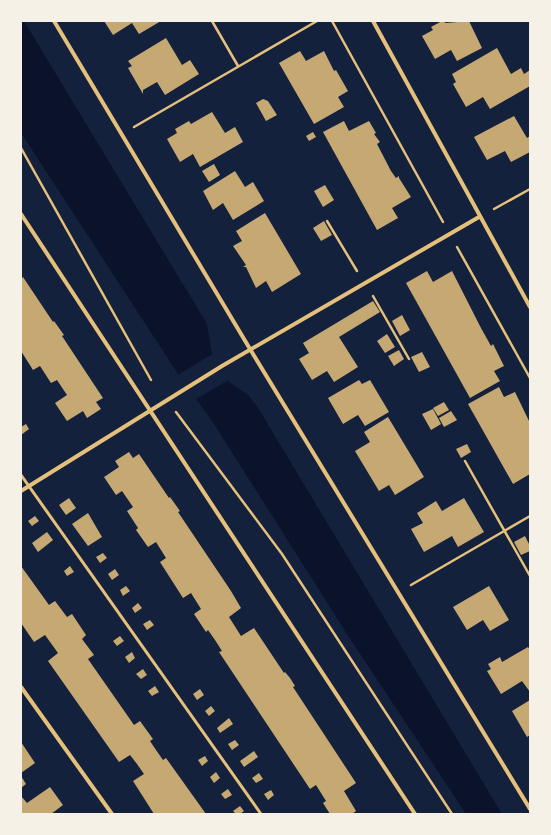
<svg xmlns="http://www.w3.org/2000/svg" width="551" height="835" font-family="Helvetica,sans-serif">
<style>
.water{fill:#0b132b}
.pier{fill:#14213d}
.building{fill:#c6a872}
.lines{fill:none;stroke-linecap:round;stroke-linejoin:round}
.path{stroke:#e5c07b;stroke-width:2.5}
.service{stroke:#e5c07b;stroke-width:3}
.minor{stroke:#e5c07b;stroke-width:4}
</style>
<rect width="100%" height="100%" fill="#14213d"/>
<path class="water" d="M21 21H24L207 324 212 354 229 382 248 395 257 406 502 814H466L347 634 212 421 178 374 21 133Z"/>
<path class="pier" d="M214 353 230 379 193 401 176 376Z"/>
<path class="building" d="M104 21H161L139 34 132 23 113 35Z
M442 21 446 23 469 21 482 48 457 61 451 50 435 59 422 36 433 30 431 27Z
M166 38 182 65 190 60 199 74 165 95 157 82 143 90V94L128 68 132 66 128 61Z
M497 48 511 74 521 68 524 74 530 70V86L490 109 483 97 466 107 453 84 456 82 452 74Z
M300 51 306 61 324 51 334 71 336 70 348 91 338 97 344 107 314 124 279 63Z
M263 99 268 101 277 115 266 121 256 103Z
M212 112 225 133 235 127 243 142 200 167 193 154 180 162 167 139 177 133 175 129 189 121 191 124Z
M514 116 527 138 530 136V152L511 162 505 151 487 160 474 137Z
M344 121 349 131 369 121 376 133 374 134 380 142 377 144 391 171 396 178 399 176V178L411 197 392 208 398 218 377 230 323 132Z
M313 132 316 137 309 141 306 136Z
M214 164 220 175 209 182 202 171Z
M235 171 245 187 253 182 264 201 233 220 223 203 213 210 203 191Z
M325 185 334 200 323 207 314 191Z
M265 213 301 274 272 292 266 281 256 288 246 267H243L246 265 233 246 242 241 236 231Z
M324 221 332 235 321 241 313 228Z
M427 271 433 282 452 271 481 328 491 346 493 344 504 366 494 371 500 381 470 398 406 283Z
M23 277 53 322 54 321 64 335 62 336 103 398 96 402 101 409 87 418 83 411 67 421 55 403 67 395 57 380 51 383 40 366 33 370 21 351V279Z
M373 301 380 312 339 337 358 367 334 382 327 371 312 380 299 359 309 353 303 343Z
M402 315 410 330 400 336 392 321Z
M387 334 395 347 385 353 377 341Z
M399 350 404 359 394 366 388 356Z
M422 352 430 367 419 372 411 357Z
M359 380 362 384 370 380 389 412 365 426 358 415 343 424 328 398Z
M499 387 504 397 515 392 530 423V474L513 484 468 404Z
M444 402 449 410 438 416 433 408Z
M433 409 441 424 431 430 422 414Z
M451 411 457 420 444 427 439 418Z
M388 417 424 477 395 495 389 485 379 491 355 451 370 442 364 432Z
M26 424 29 429 21 435V427Z
M467 444 471 452 461 458 456 449Z
M129 452 133 458 139 454 169 498 170 497 180 511 178 512 231 591 241 608 229 617 241 636 254 628 284 673 285 672 290 678 295 686 293 687 356 783 344 791 356 811 352 814H330L323 803 326 801 316 785 310 789 219 652 222 651 215 640 208 630 206 632 194 614 201 609 191 593 183 598 160 562 166 558 156 542 148 547 136 530 138 528 127 511 133 507 122 491 116 495 104 477 119 467 115 461Z
M69 498 76 508 66 515 59 505Z
M464 498 484 532 458 547 452 536 424 552 411 529 423 523 417 513 436 501 442 511Z
M88 513 102 537 88 546 72 524Z
M35 516 39 521 32 526 28 521Z
M47 532 53 540 38 552 32 543Z
M525 536 530 546V551L521 555 514 542Z
M103 553 107 558 100 563 96 557Z
M21 566 49 605 55 601 67 617 72 614 86 635 82 639 94 655 88 659 134 725 140 721 153 739 150 741 156 750 163 760 166 758 206 814H154L133 781 144 774 137 764 130 755 119 762 48 661 58 653 45 635 34 642 21 623Z
M70 566 74 572 67 576 64 571Z
M115 569 119 575 112 580 108 574Z
M126 586 130 591 123 596 120 590Z
M489 586 509 620 490 631 483 620 467 630 453 607Z
M138 603 142 608 135 613 132 608Z
M150 620 154 625 147 630 143 624Z
M120 636 124 641 117 646 113 641Z
M528 647 530 650V692L522 681 501 694 487 671 491 669 488 664 500 657 502 662Z
M132 652 135 658 129 663 125 657Z
M143 669 147 675 141 679 136 674Z
M155 686 159 692 152 696 148 691Z
M200 689 204 695 197 700 193 694Z
M530 700V735L527 737 512 711Z
M211 706 215 711 209 716 205 711Z
M229 718 233 724 220 733 217 728Z
M235 740 239 745 232 750 228 744Z
M21 742 35 763 21 773Z
M254 751 258 757 244 767 240 761Z
M205 756 208 761 202 766 198 760Z
M216 772 220 778 214 783 210 777Z
M259 773 263 779 256 783 252 778Z
M21 776 26 784 21 788Z
M50 787 63 805 51 814H21V796L27 803Z
M228 789 232 795 225 799 221 794Z
M271 790 274 795 268 800 264 794Z
M240 806 244 811 240 814H236L233 811Z"/>
<g class="lines">
<path class="path" d="M212 21 238 66
M332 21 443 222
M134 127 317 21
M21 148 151 380
M494 209 530 189
M327 221 357 271
M457 247 530 378
M373 296 409 359
M176 412 282 554 452 814
M465 461 530 576
M411 585 530 516"/>
<path class="service" d="M21 475 261 814"/>
<path class="minor" d="M54 21 250 349 530 809
M373 21 530 307
M21 214 415 814
M21 491 222 366 479 217
M21 687 112 814"/>
</g>
<rect width="551" height="835" fill="none" stroke="#f6f1e7" stroke-width="44"/>
</svg>
